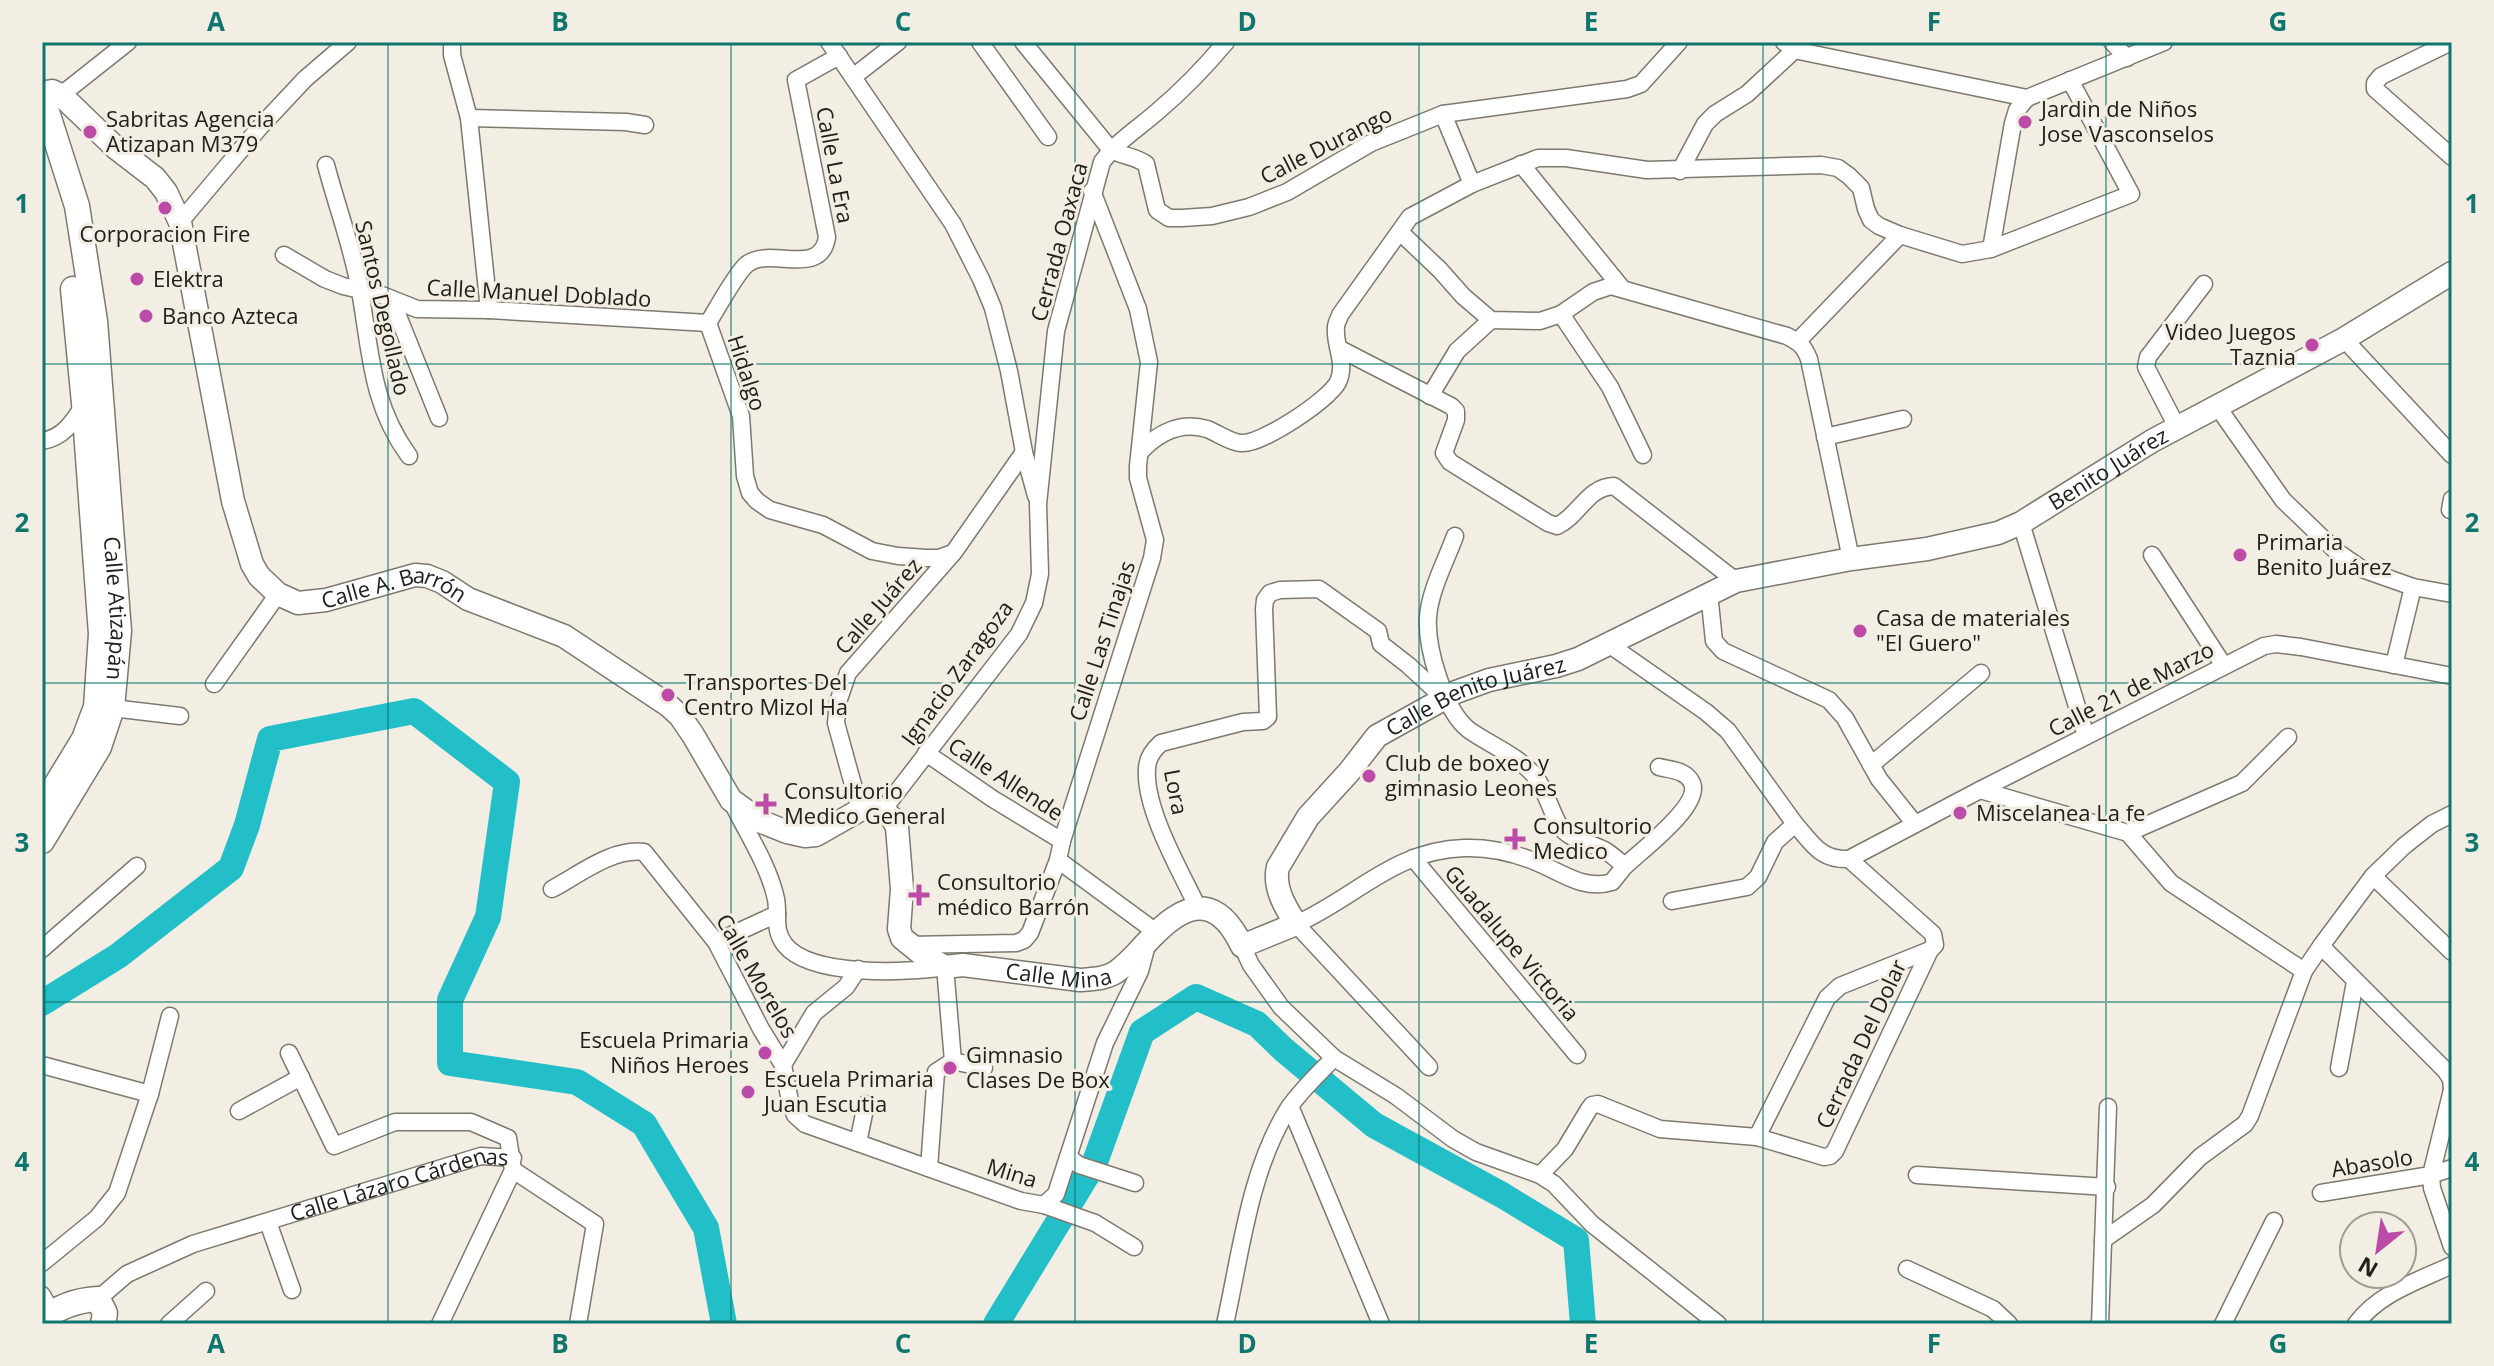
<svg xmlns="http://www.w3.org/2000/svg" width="2494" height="1366" font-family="'Open Sans',sans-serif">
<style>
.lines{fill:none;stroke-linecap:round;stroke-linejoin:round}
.river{stroke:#23bfc9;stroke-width:26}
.street-casing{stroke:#7d796f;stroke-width:19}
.secondary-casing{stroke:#7d796f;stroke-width:25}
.primary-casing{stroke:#7d796f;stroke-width:27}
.street{stroke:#fff;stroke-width:16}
.secondary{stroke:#fff;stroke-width:22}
.primary{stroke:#fff;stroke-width:24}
.grid{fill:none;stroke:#0f766e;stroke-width:2;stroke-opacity:0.55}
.poi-dot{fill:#bc4ba7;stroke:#f3eee3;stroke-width:3}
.labels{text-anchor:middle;stroke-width:6;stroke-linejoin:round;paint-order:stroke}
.poi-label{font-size:22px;fill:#22201c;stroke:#f3eee3;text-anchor:start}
.street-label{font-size:22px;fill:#22201c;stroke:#f3eee3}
.neatline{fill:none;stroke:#0f766e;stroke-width:3}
.grid-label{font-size:26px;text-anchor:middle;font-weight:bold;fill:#0f766e}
</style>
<rect width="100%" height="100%" fill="#f3eee3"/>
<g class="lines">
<path class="river" d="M42 1003 118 956 231 868 247 825 270 739 414 711 507 782 488 917 450 1000V1063L577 1082 644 1124 706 1228 724 1324
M996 1324 1095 1162 1142 1032 1196 997 1257 1024 1284 1050 1374 1125 1502 1195 1576 1240 1583 1324"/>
<defs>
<g id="street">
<path d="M452 42V55L469 118 489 310"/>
<path d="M829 42 953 224 981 279 993 308 1009 371 1024 452 1036 496"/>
<path d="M980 42 1048 137"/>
<path d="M1023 42 1111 150C1122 156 1135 156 1146 164L1157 210 1169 218H1182L1212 216 1249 207 1287 192 1371 143 1443 114 1627 89 1641 84 1679 42"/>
<path d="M1784 42 1794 50 2027 98 2164 42"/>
<path d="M2112 42 2127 58"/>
<path d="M2451 42 2381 76 2375 83V89L2452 157"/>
<path d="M853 77 898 42"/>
<path d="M61 95 128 42"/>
<path d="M1443 114 1472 184"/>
<path d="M469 118 626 122 645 125"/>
<path d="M1521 164 1621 287"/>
<path d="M326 165C337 207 353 249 360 291 371 353 371 404 409 456"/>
<path d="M1680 171 1705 124 1715 114 1747 94 1801 44"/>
<path d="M180 222 260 127 305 79 348 42"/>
<path d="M1400 232 1440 270 1463 296 1491 320 1540 321 1561 314 1593 292 1611 286 1787 336C1799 342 1804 346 1809 359L1851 559"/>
<path d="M1991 249 2013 123 2017 110 2027 98"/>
<path d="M284 255 325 279 343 286 382 295 417 309 489 310 708 323"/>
<path d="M392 301 439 418"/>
<path d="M1561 314 1610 387 1643 455"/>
<path d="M708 323 741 416 745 476 750 493 757 501 770 510 823 525 872 551 898 556 926 558H939L953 553"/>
<path d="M708 323C717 309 735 275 746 265 769 245 821 279 827 237L796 80 839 56"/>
<path d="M2344 339 2452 455"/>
<path d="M1798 341 1900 235"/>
<path d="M1340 349 1451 406 1456 411V420L1444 453 1450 462 1548 523 1557 526C1580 515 1587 487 1614 486L1736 581"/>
<path d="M1430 396 1457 351 1491 320"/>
<path d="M2217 406 2283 500 2336 551 2362 569 2413 587 2452 594"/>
<path d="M2177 427 2146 367 2148 357 2204 284"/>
<path d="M1825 437 1903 419"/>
<path d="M42 441C63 438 73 422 84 405"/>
<path d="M1141 451C1158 433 1181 421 1207 429 1218 433 1229 442 1241 443 1261 445 1329 400 1338 382 1347 363 1334 346 1336 327 1336 323 1339 319 1340 315L1410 217 1472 184 1538 158H1566L1647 170 1821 165 1838 168 1849 176 1861 188 1866 209 1871 220 1879 226 1900 235 1962 254 1991 249 2131 194 2070 80"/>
<path d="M2450 510 2452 499"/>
<path d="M2021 523 2086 736"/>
<path d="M1455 536C1446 561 1430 590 1428 617 1426 647 1444 711 1469 730 1490 745 1517 755 1534 775 1546 790 1550 809 1559 825 1569 841 1591 842 1606 851 1614 856 1618 862 1626 865"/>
<path d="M2152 555 2224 666"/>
<path d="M1709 593 1714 641 1723 651 1829 700 1845 718 1879 779 1915 824"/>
<path d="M1607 643 1706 712 1728 731 1795 824"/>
<path d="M2394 665 2413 587"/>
<path d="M214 684 278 594"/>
<path d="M112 708 180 716"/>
<path d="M926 753 993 799 1062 841"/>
<path d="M1871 765 1981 673"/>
<path d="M1980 790 2128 833 2171 883 2304 971"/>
<path d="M733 804C747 833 769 866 776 899 779 916 773 930 785 945 811 977 907 973 945 967L953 1061"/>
<path d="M860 810 836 723 838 702 848 673 954 552 1024 452"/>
<path d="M883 810 1019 634 1034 603 1040 574 1038 504 1056 331 1102 162C1117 141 1139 128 1158 111 1183 90 1205 67 1226 42"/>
<path d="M2128 833 2242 783 2288 737"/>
<path d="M1413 858 1577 1055"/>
<path d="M1058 860 1156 932"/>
<path d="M2373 876 2452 952"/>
<path d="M552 889C580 874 612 848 644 852L716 942 761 1029 783 1065 790 1101 795 1115 805 1124 1021 1201 1044 1205 1095 1223 1134 1247"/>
<path d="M1672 901 1747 887 1758 877 1775 842 1795 824C1813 844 1820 860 1849 859L1980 790 2264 646 2276 644 2301 647 2452 676"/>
<path d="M1198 908C1181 872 1144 809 1147 769 1147 759 1153 750 1161 743L1243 722 1263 721 1268 717 1264 609 1265 600 1270 593 1280 590 1319 589 1378 631 1381 644 1408 665 1445 699"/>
<path d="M716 942 777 914"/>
<path d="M908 945 1016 943 1024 940 1030 933 1058 860 1062 841 1152 558 1155 540 1138 478V466L1149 362 1138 309 1092 191"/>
<path d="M1242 946 1251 965 1281 1007 1334 1058 1396 1096 1453 1139 1476 1152 1540 1175 1554 1184 1592 1224 1718 1324"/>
<path d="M2321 946 2445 1070 2451 1079 2452 1089"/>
<path d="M42 949 137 866"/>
<path d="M289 1053 334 1146 395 1122H471L508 1138 513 1170 440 1324"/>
<path d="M953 1061 984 1068"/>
<path d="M42 1065 150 1094"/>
<path d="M783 1065 814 1013 846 987 858 969"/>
<path d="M1429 1067 1296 924C1355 898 1394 850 1464 848 1488 847 1514 853 1536 862 1561 872 1584 891 1612 882 1616 877 1620 872 1624 867 1639 852 1702 806 1692 783 1686 770 1671 770 1659 767"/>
<path d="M2339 1068 2355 982"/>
<path d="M2452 1090 2431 1175 2432 1188 2452 1247"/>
<path d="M1290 1106 1381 1324"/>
<path d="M239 1111 301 1077"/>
<path d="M1757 1137 1827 998 1840 986 1930 950 1935 945 1933 934 1849 859"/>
<path d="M858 1143 866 1104"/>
<path d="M1068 1157 1079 1165 1135 1183"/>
<path d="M929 1168 936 1072 953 1061"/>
<path d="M513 1170 595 1224 578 1324"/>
<path d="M1540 1175 1565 1149 1589 1109 1592 1105 1598 1104 1660 1129 1757 1137 1824 1157 1830 1156 1835 1151 1930 950"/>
<path d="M1917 1175 2107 1187"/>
<path d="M2321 1193 2431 1175 2452 1168"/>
<path d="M1044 1205 1056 1194 1105 1043 1140 971 1147 945"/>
<path d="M268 1222 292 1290"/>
<path d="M2103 1240 2153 1205 2200 1157 2245 1124 2250 1116 2304 971 2321 946 2373 876 2404 846 2432 824 2452 814"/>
<path d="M42 1263 97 1218 117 1193 150 1094 170 1016"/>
<path d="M1907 1269 1993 1309 2009 1324"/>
<path d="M42 1295 52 1313"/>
<path id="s1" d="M98 1299 127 1274 193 1244 481 1156 513 1158"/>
<path d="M169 1324 206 1291"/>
<path d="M1225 1324C1241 1253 1249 1172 1288 1109 1301 1090 1318 1074 1334 1058"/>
<path d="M2100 1324 2108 1107"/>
<path d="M2223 1324 2274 1221"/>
<path d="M2356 1324C2379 1293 2418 1281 2452 1265"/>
</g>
<g id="secondary">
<path id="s2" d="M42 93 52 91 61 95 116 148 155 178 166 192 180 222 233 501 252 564 259 576 278 594 298 603 326 600 415 575 427 576 442 582 468 599 564 636 668 705 680 716 693 735 731 800 762 822 787 832 805 836 816 835 860 810 874 807 883 810 892 818 897 827 902 889 899 929 902 938 923 955 945 967 963 965 1080 980C1093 979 1105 979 1116 972 1132 961 1142 946 1156 933 1192 897 1220 900 1242 946L1296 924C1285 907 1273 887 1278 867L1308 817 1349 772 1377 736 1456 692 1489 680 1556 666 1578 659 1736 581 1851 559 1927 549 1998 533 2021 523 2152 441 2344 339 2452 273"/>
</g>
<g id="primary">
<path id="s3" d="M42 96 77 206 95 321 119 631 112 708 99 747 42 841"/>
<path d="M42 808 84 739 96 707 101 634 84 403 73 289"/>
<path d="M42 1320C58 1307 77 1300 98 1299L105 1313 103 1324"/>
</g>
</defs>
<use href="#street" class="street-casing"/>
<use href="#secondary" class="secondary-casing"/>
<use href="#primary" class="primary-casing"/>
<use href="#street" class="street"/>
<use href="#secondary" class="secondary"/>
<use href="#primary" class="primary"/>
</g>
<path class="grid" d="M388 42V1324M731 42V1324M1075 42V1324M1419 42V1324M1763 42V1324M2106 42V1324M42 364H2452M42 683H2452M42 1002H2452"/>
<g class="poi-dot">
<circle cx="2025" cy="122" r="8"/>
<circle cx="90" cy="132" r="8"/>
<circle cx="165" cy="208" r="8"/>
<circle cx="137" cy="279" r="8"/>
<circle cx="146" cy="316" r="8"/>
<circle cx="2312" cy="345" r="8"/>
<circle cx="2240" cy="555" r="8"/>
<circle cx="1860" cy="631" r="8"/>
<circle cx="668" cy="695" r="8"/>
<circle cx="1369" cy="776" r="8"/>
<path d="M762 792h8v8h8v8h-8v8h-8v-8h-8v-8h8z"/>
<circle cx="1960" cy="813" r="8"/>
<path d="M1511 827h8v8h8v8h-8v8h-8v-8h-8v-8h8z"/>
<path d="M915 883h8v8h8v8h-8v8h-8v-8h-8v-8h8z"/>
<circle cx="765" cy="1053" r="8"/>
<circle cx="950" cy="1068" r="8"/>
<circle cx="748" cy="1092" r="8"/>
</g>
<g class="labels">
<g class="poi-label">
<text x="2041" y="117">Jardin de Niños<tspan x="2041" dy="25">Jose Vasconselos</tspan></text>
<text x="106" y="127">Sabritas Agencia<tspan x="106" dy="25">Atizapan M379</tspan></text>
<text x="165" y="242" text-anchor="middle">Corporacion Fire</text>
<text x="153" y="287">Elektra</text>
<text x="162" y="324">Banco Azteca</text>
<text x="2296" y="340" text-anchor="end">Video Juegos<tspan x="2296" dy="25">Taznia</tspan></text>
<text x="2256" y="550">Primaria<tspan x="2256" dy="25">Benito Juárez</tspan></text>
<text x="1876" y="626">Casa de materiales<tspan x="1876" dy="25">"El Guero"</tspan></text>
<text x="684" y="690">Transportes Del<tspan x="684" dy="25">Centro Mizol Ha</tspan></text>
<text x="1385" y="771">Club de boxeo y<tspan x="1385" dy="25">gimnasio Leones</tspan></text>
<text x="784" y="799">Consultorio<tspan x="784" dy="25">Medico General</tspan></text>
<text x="1976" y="821">Miscelanea La fe</text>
<text x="1533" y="834">Consultorio<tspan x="1533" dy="25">Medico</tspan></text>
<text x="937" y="890">Consultorio<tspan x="937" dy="25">médico Barrón</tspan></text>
<text x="749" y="1048" text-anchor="end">Escuela Primaria<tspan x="749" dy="25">Niños Heroes</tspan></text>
<text x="966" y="1063">Gimnasio<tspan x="966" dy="25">Clases De Box</tspan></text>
<text x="764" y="1087">Escuela Primaria<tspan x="764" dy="25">Juan Escutia</tspan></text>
</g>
<g class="street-label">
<text transform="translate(1326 145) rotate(-27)" y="8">Calle Durango</text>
<text transform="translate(835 165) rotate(79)" y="8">Calle La Era</text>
<text transform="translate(1059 242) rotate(-75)" y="8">Cerrada Oaxaca</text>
<text transform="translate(539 293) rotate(3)" y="8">Calle Manuel Doblado</text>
<text transform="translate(383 308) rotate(77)" y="8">Santos Degollado</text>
<text transform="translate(747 373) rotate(72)" y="8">Hidalgo</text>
<text dy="8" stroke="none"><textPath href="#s2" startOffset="2898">Benito Juárez</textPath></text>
<text dy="8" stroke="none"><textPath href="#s2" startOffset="708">Calle A. Barrón</textPath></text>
<text transform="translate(878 606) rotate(-49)" y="8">Calle Juárez</text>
<text dy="8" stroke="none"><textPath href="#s3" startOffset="520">Calle Atizapán</textPath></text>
<text transform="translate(1102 641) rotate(-72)" y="8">Calle Las Tinajas</text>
<text transform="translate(957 673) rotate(-54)" y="8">Ignacio Zaragoza</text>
<text transform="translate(2131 689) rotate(-27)" y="8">Calle 21 de Marzo</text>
<text dy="8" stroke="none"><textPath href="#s2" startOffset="2218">Calle Benito Juárez</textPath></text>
<text transform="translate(1006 779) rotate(33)" y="8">Calle Allende</text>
<text transform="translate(1176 792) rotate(79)" y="8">Lora</text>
<text transform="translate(1512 943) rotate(50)" y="8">Guadalupe Victoria</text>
<text dy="8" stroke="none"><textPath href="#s2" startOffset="1600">Calle Mina</textPath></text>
<text transform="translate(757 976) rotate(60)" y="8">Calle Morelos</text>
<text transform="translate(1861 1044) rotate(-65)" y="8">Cerrada Del Dolar</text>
<text transform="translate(2372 1163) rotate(-9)" y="8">Abasolo</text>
<text transform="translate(1012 1173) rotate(17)" y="8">Mina</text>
<text dy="8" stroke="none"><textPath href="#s1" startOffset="326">Calle Lázaro Cárdenas</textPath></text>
</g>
</g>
<rect width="2494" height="1366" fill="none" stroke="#f3eee3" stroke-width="88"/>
<g transform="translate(2378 1250) rotate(210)"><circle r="38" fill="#f3eee3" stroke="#9f9c93" stroke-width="2"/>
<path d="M0-6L14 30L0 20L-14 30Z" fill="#bc4ba7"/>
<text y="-12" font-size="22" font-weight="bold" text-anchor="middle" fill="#22201c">N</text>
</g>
<rect x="44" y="44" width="2406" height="1278" class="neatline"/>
<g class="grid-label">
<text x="216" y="31">A</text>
<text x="560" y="31">B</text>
<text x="903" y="31">C</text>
<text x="1247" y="31">D</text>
<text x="1591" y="31">E</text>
<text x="1934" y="31">F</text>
<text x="2278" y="31">G</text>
<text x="22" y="213">1</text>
<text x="2472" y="213">1</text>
<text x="22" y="532">2</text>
<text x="2472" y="532">2</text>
<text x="22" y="852">3</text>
<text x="2472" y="852">3</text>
<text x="22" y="1171">4</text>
<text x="2472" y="1171">4</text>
<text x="216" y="1353">A</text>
<text x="560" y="1353">B</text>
<text x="903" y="1353">C</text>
<text x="1247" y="1353">D</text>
<text x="1591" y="1353">E</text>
<text x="1934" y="1353">F</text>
<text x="2278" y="1353">G</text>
</g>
</svg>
